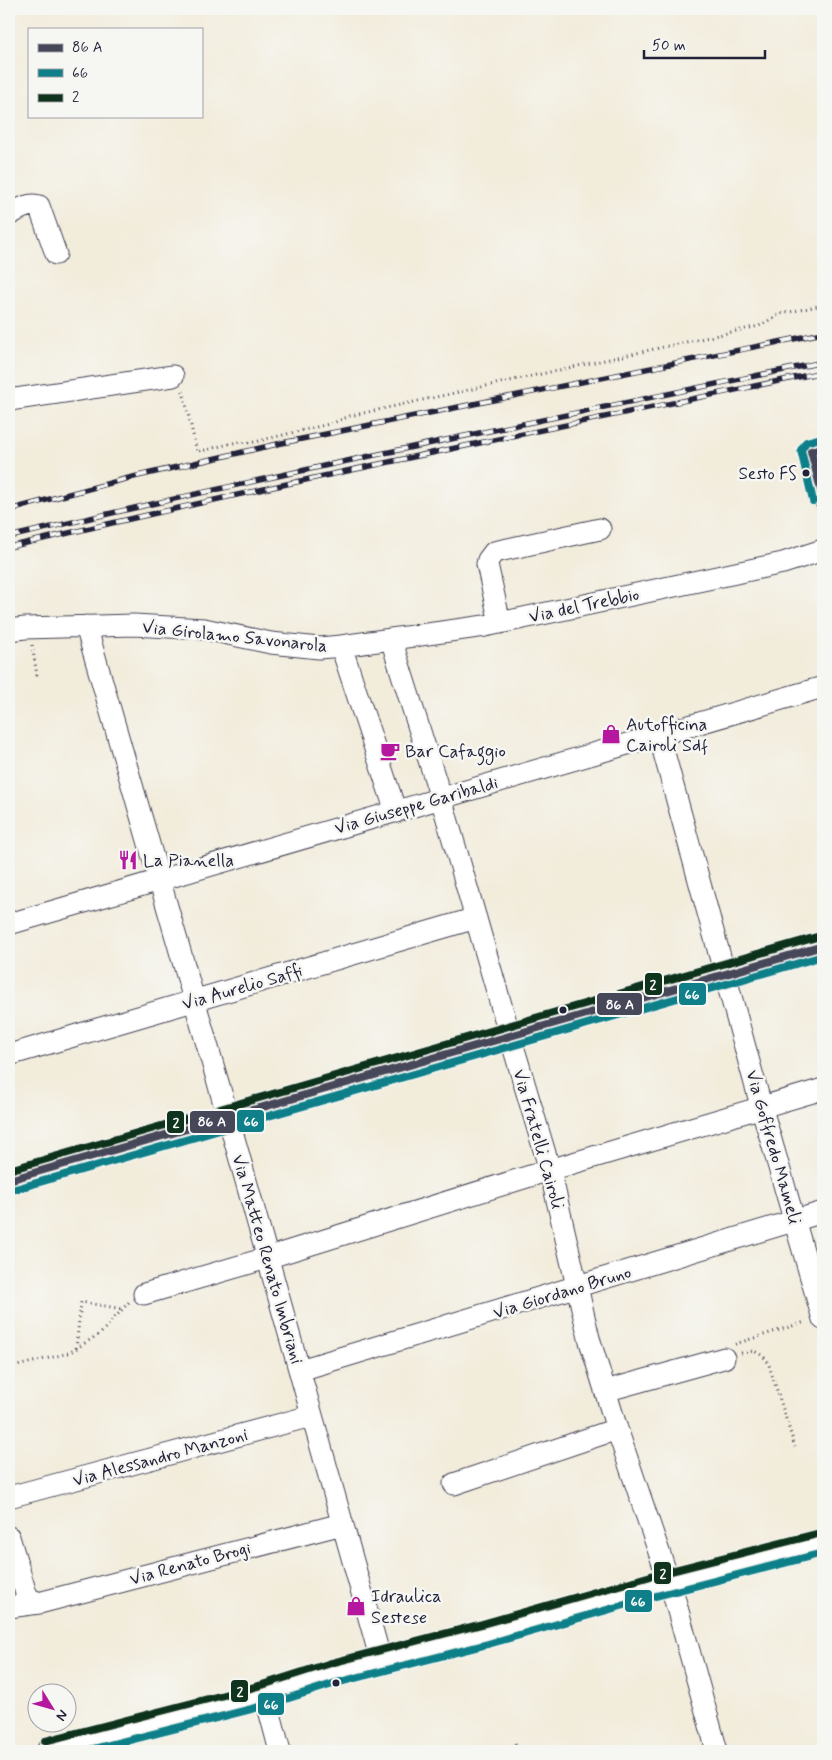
<svg xmlns="http://www.w3.org/2000/svg" width="832" height="1760" font-family="Mynerve,sans-serif">
<style>
.lines{fill:none;stroke-linecap:round;stroke-linejoin:round}
.minor-casing{stroke:#414053;stroke-width:23}
.path{stroke:#414053;stroke-width:3;stroke-dasharray:1 4;stroke-linecap:butt}
.minor{stroke:#fff;stroke-width:21}
.rail-casing{stroke:#22223b;stroke-width:5.5}
.rail{stroke:#f6f6f2;stroke-width:4;stroke-dasharray:11;stroke-linecap:butt}
.bus-1-casing{stroke:#f6f6f2;stroke-width:11}
.bus-2-casing{stroke:#f6f6f2;stroke-width:11}
.bus-3-casing{stroke:#f6f6f2;stroke-width:11}
.bus-1{stroke:#47475a;stroke-width:8}
.bus-2{stroke:#0f7f89;stroke-width:8}
.bus-3{stroke:#10331d;stroke-width:8}
.bus-dot{fill:#22223b;stroke:#f6f6f2;stroke-width:2}
.labels{text-anchor:middle;stroke-width:5;stroke-linejoin:round;paint-order:stroke}
.bus-label{font-size:17px;fill:#22223b;stroke:#f6f6f2;text-anchor:end}
.street-label{font-size:18px;fill:#22223b;stroke:#f6f6f2}
.poi-label{font-size:18px;fill:#22223b;stroke:#f6f6f2;text-anchor:start}
.line-badge{stroke:#f6f6f2;stroke-width:2}
.badge-label{font-size:14px;text-anchor:middle;font-weight:bold;fill:#fff}
</style>
<rect width="100%" height="100%" fill="#f6f6f2"/>
<filter id="ink" filterUnits="userSpaceOnUse"><feTurbulence type="fractalNoise" baseFrequency=".02" numOctaves="2"/><feDisplacementMap in="SourceGraphic" scale="10" xChannelSelector="R" yChannelSelector="G"/><feConvolveMatrix kernelMatrix="1 2 1 2 8 2 1 2 1" color-interpolation-filters="sRGB"/></filter>
<filter id="wash" filterUnits="userSpaceOnUse"><feTurbulence type="fractalNoise" baseFrequency=".0096" numOctaves="4" result="noise"/><feDisplacementMap in="SourceGraphic" scale="20" xChannelSelector="R" yChannelSelector="G"/><feGaussianBlur stdDeviation="1.12" result="paint"/><feColorMatrix in="noise" values="0 0 0 0 0 0 0 0 0 0 0 0 0 0 0 0 0 1.4 0 .05"/><feComposite in="paint" operator="in"/></filter>
<g filter="url(#wash)">
<rect width="100%" height="100%" fill="#f2ecdb"/>
</g>
<g filter="url(#ink)">
<g class="lines">
<defs>
<path id="minor" d="M9 215C18 210 29 202 39 206L56 254
M9 400 173 376
M823 448 811 451 816 474 823 498
M500 623 487 564 488 560 494 552 600 529
M86 626 228 1117 380 1657 384 1660
M9 630 25 628 134 625 204 629 271 643 319 648 341 646 485 626 783 563 823 550
M392 639 395 652 441 798 508 1029 550 1170 589 1338 617 1429 673 1593 717 1751
M341 646 396 812
M659 735 762 1109 823 1319
M9 924 823 687
M9 1055 476 918
M9 1180 823 946
M144 1294 267 1258 543 1172 823 1089
M300 1370 823 1212
M605 1391 724 1358
M454 1484 617 1429
M9 1497 311 1416
M9 1537 25 1590 28 1598 39 1603
M9 1607 39 1603 342 1524
M265 1695 280 1751
M47 1751 265 1695 333 1673 485 1634 653 1586 823 1543"/>
</defs>
<use href="#minor" class="minor-casing"/>
<path class="path" d="M183 391 197 452 237 442 250 443 333 423 350 416 759 326 780 314 823 305
M32 645 37 675 40 677
M735 1344 805 1322
M76 1348 81 1302 123 1309
M741 1353 754 1351 763 1356 768 1362 795 1447
M9 1368 69 1353 101 1333 129 1302
M515 1743 518 1751"/>
<use href="#minor" class="minor"/>
<defs>
<path id="rail" d="M9 510 129 478 282 443 823 333
M9 537C279 473 551 418 823 362
M9 547C279 483 551 428 823 372"/>
</defs>
<use href="#rail" class="rail-casing"/>
<use href="#rail" class="rail"/>
<defs>
<path id="bus-1" d="M823 448 811 451 823 498
M9 1180 823 946"/>
<path id="bus-2" d="M813 501 801 450 806 442 821 438
M12 1190 823 956
M86 1751 267 1705 336 1683 488 1644 656 1596 823 1553"/>
<path id="bus-3" d="M9 1170 820 936
M45 1741 262 1685 331 1663 482 1624 651 1576 821 1533"/>
</defs>
<use href="#bus-1" class="bus-1-casing"/>
<use href="#bus-2" class="bus-2-casing"/>
<use href="#bus-3" class="bus-3-casing"/>
<use href="#bus-1" class="bus-1"/>
<use href="#bus-2" class="bus-2"/>
<use href="#bus-3" class="bus-3"/>
</g>
</g>
<defs>
<symbol id="shop-bare" viewBox="-9 -9 18 18"><path d="M-5-2.5h2.3a2.7 3.5 0 0 1 5.4 0H5L5.5 6h-11ZM-1.5-2.5h3a1.5 2.3 0 0 0-3 0Z" fill="#b5179e" stroke="#f6f6f2" stroke-width="2.5" paint-order="stroke"/></symbol>
<symbol id="cafe-bare" viewBox="-9 -9 18 18"><path d="M-5.5-4.5H6V0H3Q3 3.5 0 3.5H-2.5Q-5.5 3.5-5.5 0ZM3-3.2v2h1.7v-2ZM-6 4.5H4V6H-6Z" fill="#b5179e" stroke="#f6f6f2" stroke-width="2.5" paint-order="stroke"/></symbol>
<symbol id="restaurant-bare" viewBox="-9 -9 18 18"><path d="M-5-6h1v4h1v-4h1v4h1v-4h1v5L-1.5 .5V6h-2V.5L-5-1ZM5-6V6H3V1.5H1.5Q1.5-4 5-6Z" fill="#b5179e" stroke="#f6f6f2" stroke-width="2.5" paint-order="stroke"/></symbol>
</defs>
<g fill-rule="evenodd">
<use href="#shop-bare" x="597" y="720" width="28" height="28"/>
<use href="#cafe-bare" x="376" y="737" width="28" height="28"/>
<use href="#restaurant-bare" x="114" y="846" width="28" height="28"/>
<use href="#shop-bare" x="342" y="1592" width="28" height="28"/>
</g>
<g class="bus-dot">
<circle cx="806" cy="473" r="4.5"/>
<circle cx="563" cy="1010" r="4.5"/>
<circle cx="336" cy="1683" r="4.5"/>
</g>
<g class="labels">
<g class="bus-label">
<text x="797" y="479">Sesto FS</text>
</g>
<g class="street-label">
<text transform="translate(584 605) rotate(-12)" y="6">Via del Trebbio</text>
<text transform="translate(235 636) rotate(6)" y="6">Via Girolamo Savonarola</text>
<text transform="translate(416 805) rotate(-16)" y="6">Via Giuseppe Garibaldi</text>
<text transform="translate(242 987) rotate(-16)" y="6">Via Aurelio Saffi</text>
<text transform="translate(539 1139) rotate(74)" y="6">Via Fratelli Cairoli</text>
<text transform="translate(774 1147) rotate(74)" y="6">Via Goffredo Mameli</text>
<text transform="translate(268 1259) rotate(74)" y="6">Via Matteo Renato Imbriani</text>
<text transform="translate(562 1292) rotate(-17)" y="6">Via Giordano Bruno</text>
<text transform="translate(160 1457) rotate(-15)" y="6">Via Alessandro Manzoni</text>
<text transform="translate(190 1563) rotate(-15)" y="6">Via Renato Brogi</text>
</g>
<g class="poi-label">
<text x="626" y="730">Autofficina<tspan x="626" dy="21">Cairoli Sdf</tspan></text>
<text x="405" y="757">Bar Cafaggio</text>
<text x="143" y="866">La Pianella</text>
<text x="371" y="1602">Idraulica<tspan x="371" dy="21">Sestese</tspan></text>
</g>
</g>
<g class="line-badge">
<rect x="644" y="972" width="19" height="24" rx="5" fill="#10331d"/>
<rect x="678" y="982" width="29" height="24" rx="5" fill="#0f7f89"/>
<rect x="596" y="992" width="47" height="24" rx="5" fill="#47475a"/>
<rect x="236" y="1109" width="29" height="24" rx="5" fill="#0f7f89"/>
<rect x="189" y="1110" width="47" height="24" rx="5" fill="#47475a"/>
<rect x="166" y="1110" width="19" height="24" rx="5" fill="#10331d"/>
<rect x="653" y="1561" width="19" height="24" rx="5" fill="#10331d"/>
<rect x="624" y="1589" width="29" height="24" rx="5" fill="#0f7f89"/>
<rect x="230" y="1679" width="19" height="24" rx="5" fill="#10331d"/>
<rect x="257" y="1692" width="28" height="24" rx="5" fill="#0f7f89"/>
</g>
<g class="badge-label">
<text x="653" y="989">2</text>
<text x="692" y="999">66</text>
<text x="620" y="1009">86 A</text>
<text x="251" y="1126">66</text>
<text x="212" y="1126">86 A</text>
<text x="176" y="1127">2</text>
<text x="663" y="1578">2</text>
<text x="638" y="1606">66</text>
<text x="240" y="1696">2</text>
<text x="271" y="1709">66</text>
</g>
<rect width="832" height="1760" fill="none" stroke="#f6f6f2" stroke-width="30"/>
<rect x="28" y="28" width="175" height="90" fill="#f6f6f2" stroke="#a1a1a9"/>
<rect x="38" y="44" width="25" height="8" fill="#47475a" stroke="#a1a1a9"/>
<text x="72" y="52" font-size="15" fill="#22223b">86 A</text>
<rect x="38" y="69" width="25" height="8" fill="#0f7f89" stroke="#a1a1a9"/>
<text x="72" y="78" font-size="15" fill="#22223b">66</text>
<rect x="38" y="94" width="25" height="8" fill="#10331d" stroke="#a1a1a9"/>
<text x="72" y="102" font-size="15" fill="#22223b">2</text>
<g transform="translate(52 1708) rotate(127)"><circle r="24" fill="#f6f6f2" stroke="#a1a1a9"/>
<path d="M0-4L9 19L0 12L-9 19Z" fill="#b5179e"/>
<text y="-8" font-size="14" font-weight="bold" text-anchor="middle" fill="#22223b">N</text>
</g>
<path d="M644 50v8h121v-8" fill="none" stroke="#22223b" stroke-width="2.5"/>
<text x="652" y="50" font-size="15" fill="#22223b" stroke="#f6f6f2" stroke-width="4" paint-order="stroke">50 m</text>
</svg>
